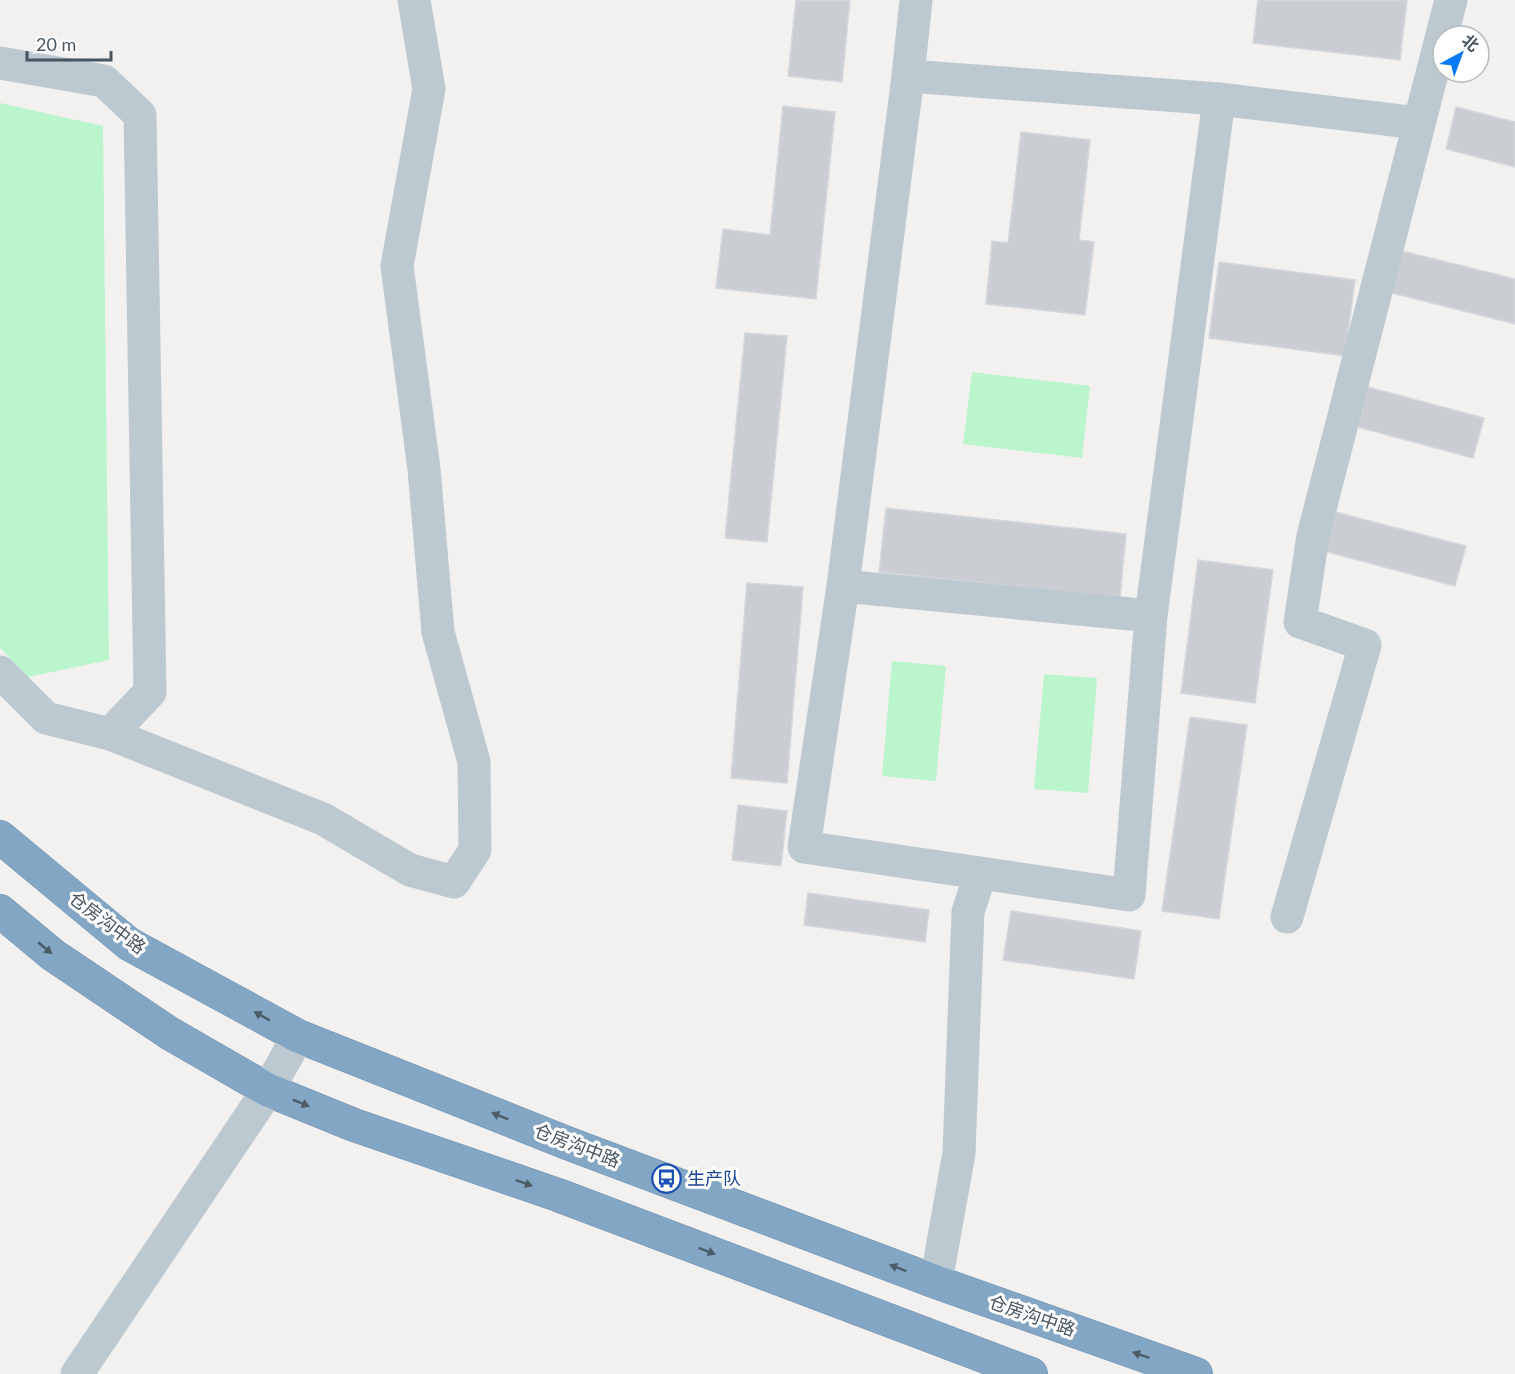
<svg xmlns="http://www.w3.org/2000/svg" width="1515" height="1374" font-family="Lato,'Noto Sans SC',sans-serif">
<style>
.green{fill:#bbf5ce}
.building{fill:#caced3;stroke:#d4d7dc;stroke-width:1.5}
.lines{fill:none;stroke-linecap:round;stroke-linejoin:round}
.highway-casing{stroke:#6e91b0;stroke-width:34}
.minor{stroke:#bdc9d1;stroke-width:33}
.highway{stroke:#83a6c4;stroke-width:33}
.oneway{fill:#4c5d6a}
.labels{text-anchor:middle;stroke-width:6;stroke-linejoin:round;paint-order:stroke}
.street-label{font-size:18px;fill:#465560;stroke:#fff}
.transit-label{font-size:18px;fill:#164399;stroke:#fff;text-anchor:start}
</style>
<rect width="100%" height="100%" fill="#f3f0f0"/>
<path class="green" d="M0 103 103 126 109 660 28 677 0 648Z
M972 372 1090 386 1082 458 963 444Z
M892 661 946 666 936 781 882 776Z
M1044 674 1097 678 1088 793 1034 789Z"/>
<path class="building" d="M796 0H850L842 82 788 76Z
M1258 0H1407L1400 60 1253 43Z
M783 106 835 112 816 299 716 288 723 229 770 235Z
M1456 107 1515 122V167L1446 149Z
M1021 132 1090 140 1079 240 1094 242 1085 315 986 304 992 241 1008 243Z
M1402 251 1515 279V324L1392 293Z
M1219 262 1355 280 1345 356 1209 338Z
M745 333 787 336 767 542 725 538Z
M1368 387 1484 418 1473 458 1358 427Z
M886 508 1126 534 1120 598 879 572Z
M1331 511 1466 546 1455 586 1320 550Z
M1198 560 1273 570 1255 703 1181 693Z
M747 583 803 587 787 783 731 778Z
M1190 717 1247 725 1219 919 1162 911Z
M738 805 787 811 781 866 732 860Z
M808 893 929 910 925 942 804 925Z
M1011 911 1141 931 1134 979 1003 960Z"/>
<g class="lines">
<defs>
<path id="highway" d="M0 837 129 944 298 1036 567 1143 936 1282 1196 1374
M0 911 53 955 169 1033 268 1090 354 1125 558 1195 1031 1374"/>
</defs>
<use href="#highway" class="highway-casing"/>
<path class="minor" d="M916 0 908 76 843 586 804 847 1129 895 1151 616 1219 99
M0 63 104 81 140 115 150 692 110 734 46 718 0 672
M908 76 1219 99 1418 123
M843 586 1151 616
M110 734 323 819 410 870 454 882 475 850 474 762 438 632 424 469 397 266 429 89 414 0
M1287 917 1365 645 1300 622 1313 536 1451 0
M936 1282 959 1153 968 912 980 875
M77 1374 268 1090 298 1036"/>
<use href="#highway" class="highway"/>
</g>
<defs><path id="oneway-solid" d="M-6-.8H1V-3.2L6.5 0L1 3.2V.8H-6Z" transform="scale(1.5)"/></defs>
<g class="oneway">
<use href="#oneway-solid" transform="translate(45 948) rotate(40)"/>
<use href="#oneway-solid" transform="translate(262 1016) rotate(-151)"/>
<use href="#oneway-solid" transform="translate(301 1103) rotate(22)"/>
<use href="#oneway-solid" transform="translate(500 1116) rotate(-158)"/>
<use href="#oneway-solid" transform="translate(524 1183) rotate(19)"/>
<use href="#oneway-solid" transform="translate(707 1251) rotate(21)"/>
<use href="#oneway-solid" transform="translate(898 1268) rotate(-159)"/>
<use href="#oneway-solid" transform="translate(1141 1355) rotate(-161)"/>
</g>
<defs>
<symbol id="bus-ring" viewBox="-11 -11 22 22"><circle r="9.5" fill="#fff" stroke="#1a4fb4" stroke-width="1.5"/><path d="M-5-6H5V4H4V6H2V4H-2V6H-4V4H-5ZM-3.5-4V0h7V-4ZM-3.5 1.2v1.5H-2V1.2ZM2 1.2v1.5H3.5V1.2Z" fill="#1a4fb4"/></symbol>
</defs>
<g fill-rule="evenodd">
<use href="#bus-ring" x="650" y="1162" width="33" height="33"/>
</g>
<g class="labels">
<g class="street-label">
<text transform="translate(107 923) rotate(37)" y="6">仓房沟中路</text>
<text transform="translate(577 1146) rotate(21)" y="6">仓房沟中路</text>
<text transform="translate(1032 1316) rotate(19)" y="6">仓房沟中路</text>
</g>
<g class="transit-label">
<text x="687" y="1185">生产队</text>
</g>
</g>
<g transform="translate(1461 54) rotate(41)"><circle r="28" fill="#ffffff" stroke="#b5bbbf" stroke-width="1.5"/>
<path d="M0-4.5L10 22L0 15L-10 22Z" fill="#047af9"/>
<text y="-9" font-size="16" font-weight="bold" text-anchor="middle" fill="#465560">北</text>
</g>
<path d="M27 51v9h84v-9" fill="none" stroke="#465560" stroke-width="3"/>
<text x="36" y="51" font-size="18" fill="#465560" stroke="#ffffff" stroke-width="4.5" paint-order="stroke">20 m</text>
</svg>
